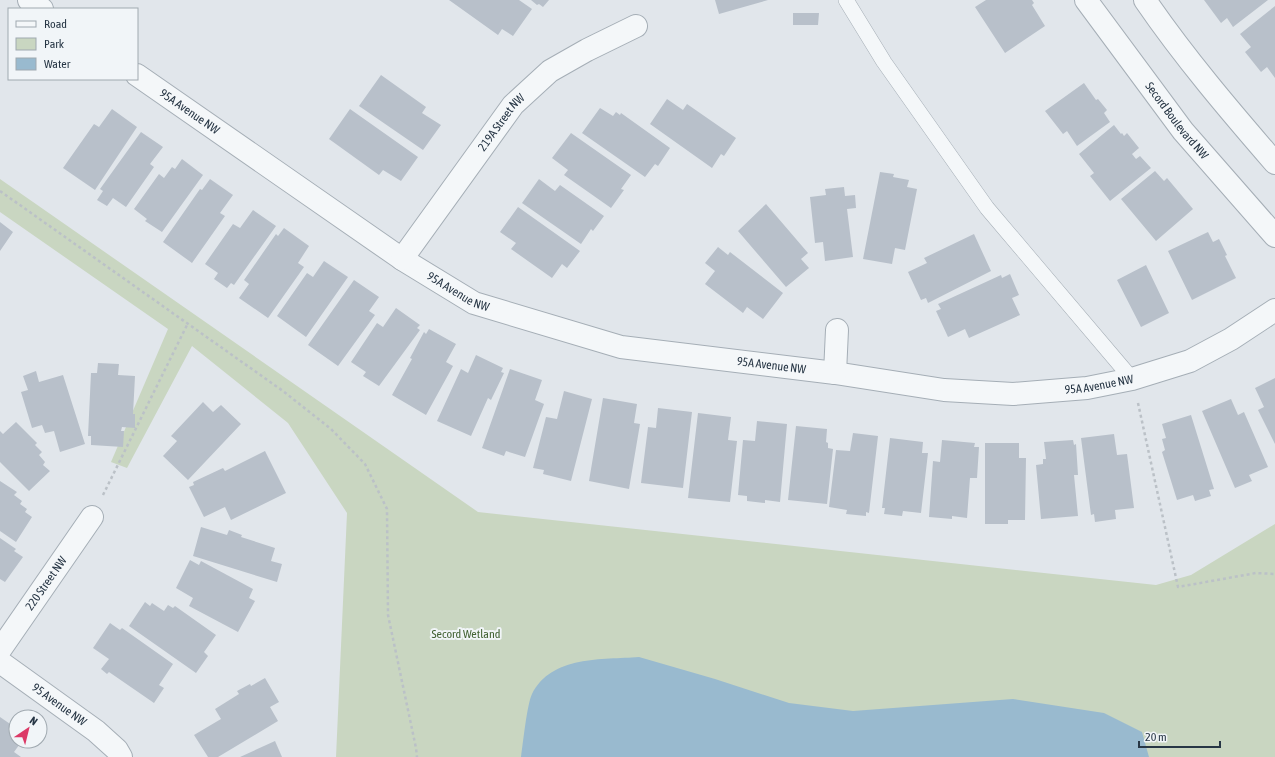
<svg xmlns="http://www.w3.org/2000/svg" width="1275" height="757" font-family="'Asap Condensed',sans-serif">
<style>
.green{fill:#c9d6c1}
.water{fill:#99bacf}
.building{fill:#b8c0ca}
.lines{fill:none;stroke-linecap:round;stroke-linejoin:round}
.service-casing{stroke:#a5aeb6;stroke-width:16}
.minor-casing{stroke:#a5aeb6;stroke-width:24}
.tertiary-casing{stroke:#a5aeb6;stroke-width:24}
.path{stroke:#bbc1c7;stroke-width:2.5;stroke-dasharray:3 3;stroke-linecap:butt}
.service{stroke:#f4f7f9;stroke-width:15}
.minor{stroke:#f4f7f9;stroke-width:22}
.tertiary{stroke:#f4f7f9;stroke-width:22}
.labels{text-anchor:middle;stroke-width:4;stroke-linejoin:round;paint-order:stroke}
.street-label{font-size:12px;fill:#273645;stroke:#f1f5f8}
.park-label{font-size:12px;fill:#426233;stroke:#f1f5f8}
</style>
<rect width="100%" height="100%" fill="#e1e6eb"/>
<path class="green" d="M0 179 478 512 1156 585 1191 575 1275 524V757H336L347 513 288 423 192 346 127 468 111 462 168 329 0 212Z"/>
<path class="water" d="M639 657 715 679 789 703 853 711 1013 699 1104 713 1142 732 1149 757H521C523 744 527 704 532 694 552 655 602 660 639 657Z"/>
<path class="building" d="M449 0H519L532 9 513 36 502 29 498 35Z
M531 0H549L543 7 539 4 537 5Z
M715 0H768L719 14Z
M986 0H1032L1034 3 1032 5 1045 26 1005 53 975 7Z
M1204 0H1268L1233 27 1227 18 1221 23Z
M1275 6V78L1267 67 1261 72 1245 52 1251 47 1240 34Z
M793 13H819L818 25H793Z
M381 75 426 107 422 113 441 125 423 150 359 106Z
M1084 83 1096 100 1098 99 1107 110 1104 113 1110 122 1077 146 1067 131 1063 134 1045 111Z
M667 99 683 110 687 104 736 138 724 156 721 154 712 168 650 124Z
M600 108 613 116 616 112 620 115 621 113 670 148 658 166 655 164 645 177 582 133Z
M112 109 137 127 95 190 63 168 94 124 99 127Z
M350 109 418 157 401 181 383 170 379 175 329 139Z
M1114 125 1121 134 1122 133 1124 136 1127 133 1139 148 1132 154 1136 159 1140 156 1151 168 1110 201 1090 176 1094 173 1079 154Z
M141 132 163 147 150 164 154 167 126 207 113 198 107 206 97 200 103 191 100 189Z
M571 133 631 175 621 189 624 190 611 208 564 175 568 170 552 158Z
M182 159 203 175 162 232 145 221 147 219 134 209 159 174 164 178 172 167 175 169Z
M1155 171 1164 181 1167 178 1193 209 1156 241 1121 199Z
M880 172 894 174 893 177 909 180 907 187 917 189 905 250 895 248 892 264 863 259Z
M210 179 233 195 220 213 225 216 192 263 163 242 200 189 202 190Z
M539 179 555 191 560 185 604 216 593 231 591 229 581 244 522 203Z
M844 187 845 196 855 195 856 208 847 209 853 257 825 261 823 242 815 243 810 197 826 195 825 189Z
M766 204 808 253 801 259 809 268 786 287 738 231Z
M518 207 580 251 567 268 562 264 552 278 511 249 516 243 500 232Z
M253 210 276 226 234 285 231 283 227 288 214 279 218 273 205 264 233 224 240 228Z
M0 222 13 232 0 251Z
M284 228 309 246 298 263 304 267 268 318 239 298 249 284 244 280 276 234 278 236Z
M1208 232 1213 242 1219 239 1227 255 1225 256 1236 278 1192 300 1168 251Z
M974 234 991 271 928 303 926 298 921 300 908 272 927 263 924 258Z
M718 247 728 255 730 252 783 293 763 319 747 307 743 313 705 284 715 271 705 263Z
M324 261 348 277 306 337 277 316 307 273 313 277Z
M1146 265 1169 313 1141 327 1117 280Z
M1010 274 1019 295 1012 298 1020 315 969 338 965 329 948 337 936 311 941 309 938 304 1001 275 1002 278Z
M354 280 379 297 369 311 375 315 338 366 308 345Z
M396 308 420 325 417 328 420 330 379 386 363 376 366 372 351 362 377 323 383 327Z
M429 329 456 344 446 362 453 366 426 415 392 395 412 359 410 358 424 332 426 334Z
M476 355 503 368 501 372 504 373 491 400 488 398 471 436 437 421 461 369 468 373Z
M98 363 119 364 118 375 135 376 133 414H135V428L122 427 121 431H124L123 447 91 445V436H88L91 373H97Z
M510 369 542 380 535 400 544 404 525 457 506 451 504 456 482 448Z
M36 371 39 382 63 375 85 444 60 452 54 431 45 433 42 425 32 428 21 392 28 390 23 376Z
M1275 378V444L1258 410 1264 407 1255 388Z
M564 391 592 399 571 481 543 474 544 470 533 468 546 417 557 419Z
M603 398 637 404 634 423 640 424 629 489 589 481Z
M1231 399 1238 415 1244 412 1268 467 1249 475 1252 481 1235 488 1202 411Z
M203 402 213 412 221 405 241 424 188 480 163 456 177 441 171 436Z
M658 408 692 412 683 488 641 483 648 427 656 428Z
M698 413 731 417 728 440 737 441 730 502 688 498Z
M1191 415 1214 489 1209 490 1211 496 1195 501 1193 495 1177 500 1162 452 1165 450 1162 439 1166 438 1162 424Z
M757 421 787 424 780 502 765 500V503L747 501V496L738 495 743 440 755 441Z
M16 422 37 443 35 445 42 452 39 455 45 462 43 465 50 471 29 491 0 462V431L3 434Z
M796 426 827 429 826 442 828 443V448L833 449 827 504 788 500Z
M853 433 878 436 869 513 866 512V516L846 514 847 510 829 507 836 450 850 451Z
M1114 434 1117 455 1127 454 1134 508 1115 510 1116 519 1095 522 1094 514 1091 515 1081 438Z
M890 438 923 442 922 453H928L921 513 903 511 902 516 884 514 885 508H882Z
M942 440 975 443 974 447H979L977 478H970L967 518 952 516V519L929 517 933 461 940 462Z
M1073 440 1074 445 1076 444 1078 475H1074L1078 516 1041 519 1036 465 1043 464V459H1046L1044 442Z
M985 443H1019V458H1026L1025 520H1008V524H985Z
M265 451 286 493 231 520 225 507 204 517 189 487 194 485 193 482 223 468 225 471Z
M0 481 17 492 14 495 22 501 20 504 27 509 25 512 32 517 16 542 0 531Z
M201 527 227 535 229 530 242 535 241 537 275 548 271 561 282 564 277 582 193 556Z
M0 538 16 549 14 551 23 557 5 582 0 579Z
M190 560 199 565 201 561 253 589 249 598 255 601 238 632 189 606 193 598 176 588Z
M145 602 150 606 152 603 164 611 168 605 173 608 175 606 216 635 204 652 208 656 196 673 129 626Z
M110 623 120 630 122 628 173 664 159 685 164 688 154 703 109 672 107 674 101 669 109 659 93 648Z
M265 678 279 702 270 707 278 721 218 757H208L194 735 221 719 215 709 239 694 237 691 250 684 251 686Z
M0 717 16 728V741H22L14 752 21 757H0Z
M275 741 282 757H240Z"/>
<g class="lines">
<defs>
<path id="service" d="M846 0 884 62 987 208 1132 379"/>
<g id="minor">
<path d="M29 0 42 9"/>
<path id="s1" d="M137 75 402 259 474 303 621 347 835 373 944 390 1013 394 1087 388 1132 379 1190 361 1231 339 1275 310"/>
<path id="s2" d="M402 259 513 105 550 71 587 50 636 26"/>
<path d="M835 373 837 330"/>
<path id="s3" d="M0 650 92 517"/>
<path id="s4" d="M0 662 96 731 117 750 121 757"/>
</g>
<g id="tertiary">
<path id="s5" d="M1086 0 1183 131 1275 236"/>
<path d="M1145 0C1184 57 1230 111 1275 163"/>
</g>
</defs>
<use href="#service" class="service-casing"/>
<use href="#minor" class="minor-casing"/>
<use href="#tertiary" class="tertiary-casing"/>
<path class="path" d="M0 191 283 391 331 429 365 464 387 509 388 615 416 748 417 757
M1138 403 1178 587 1256 573 1275 574
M103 495 188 323"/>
<use href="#service" class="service"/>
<use href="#minor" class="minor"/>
<use href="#tertiary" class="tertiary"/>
</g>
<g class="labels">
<g class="street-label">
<text dy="4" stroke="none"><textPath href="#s1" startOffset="64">95A Avenue NW</textPath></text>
<text dy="4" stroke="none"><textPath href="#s5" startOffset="151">Secord Boulevard NW</textPath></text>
<text dy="4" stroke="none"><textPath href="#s2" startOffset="169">219A Street NW</textPath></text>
<text dy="4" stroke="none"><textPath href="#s1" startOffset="388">95A Avenue NW</textPath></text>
<text dy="4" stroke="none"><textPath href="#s1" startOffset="712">95A Avenue NW</textPath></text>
<text dy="4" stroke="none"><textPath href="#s1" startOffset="1042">95A Avenue NW</textPath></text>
<text dy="4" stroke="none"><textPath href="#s3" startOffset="81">220 Street NW</textPath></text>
<text dy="4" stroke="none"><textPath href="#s4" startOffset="73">95 Avenue NW</textPath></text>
</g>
<g class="park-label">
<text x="466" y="638">Secord Wetland</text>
</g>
</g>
<rect x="8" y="8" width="130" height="72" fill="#f1f5f8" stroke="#a0a9b0"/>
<rect x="16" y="21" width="20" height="6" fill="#f4f7f9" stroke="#a0a9b0"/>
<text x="44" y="28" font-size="12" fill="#273645">Road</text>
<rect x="16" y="38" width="20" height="12" fill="#c9d6c1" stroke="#a0a9b0"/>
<text x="44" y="48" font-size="12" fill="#273645">Park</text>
<rect x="16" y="58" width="20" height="12" fill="#99bacf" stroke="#a0a9b0"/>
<text x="44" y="68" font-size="12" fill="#273645">Water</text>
<g transform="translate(28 729) rotate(35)"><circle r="19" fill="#f1f5f8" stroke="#a0a9b0"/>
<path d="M0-3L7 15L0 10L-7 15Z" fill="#dc3a67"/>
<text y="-6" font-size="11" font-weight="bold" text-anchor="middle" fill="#273645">N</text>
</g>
<path d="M1139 741v6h81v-6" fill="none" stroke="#273645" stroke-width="2"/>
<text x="1145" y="741" font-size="12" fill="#273645" stroke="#f1f5f8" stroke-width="3" paint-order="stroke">20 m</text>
</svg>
